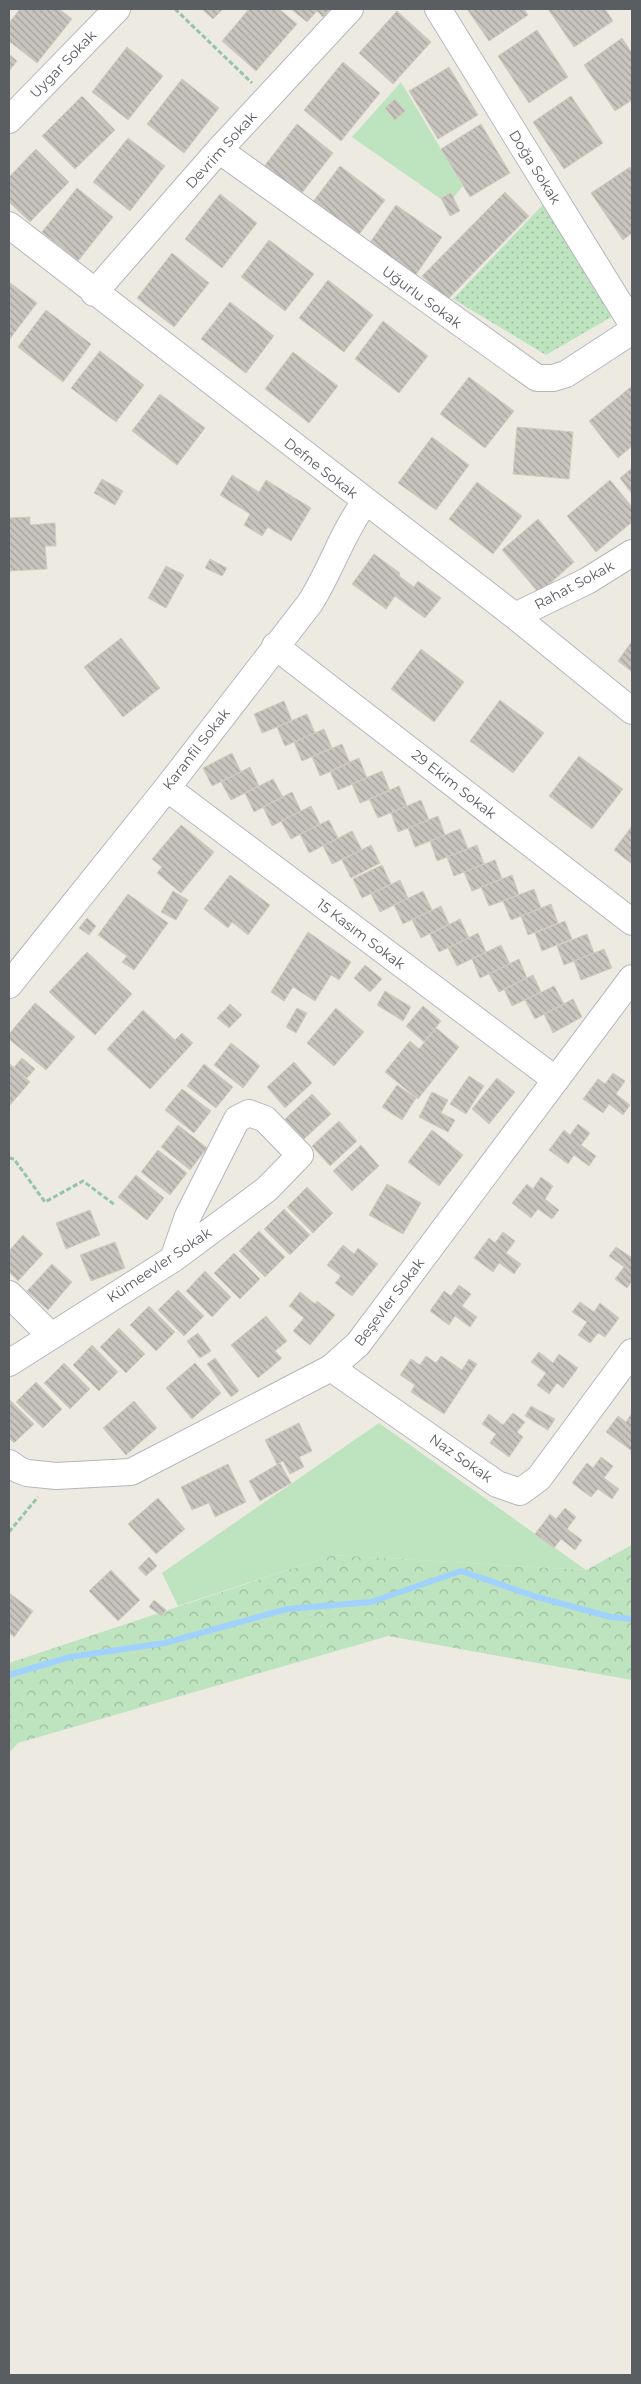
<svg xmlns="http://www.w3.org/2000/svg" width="641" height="2384" font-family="Montserrat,sans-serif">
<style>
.green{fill:#bee4bf}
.forest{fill:url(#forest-crowns)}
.park{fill:url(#park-dots)}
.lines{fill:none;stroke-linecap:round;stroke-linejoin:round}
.stream{stroke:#a1d2fd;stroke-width:6}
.building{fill:url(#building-back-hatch);stroke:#d1ccc0}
.minor-casing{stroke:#b4b7bc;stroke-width:28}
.path{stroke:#97c4a6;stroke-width:3;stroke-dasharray:5 2.5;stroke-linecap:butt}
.minor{stroke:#fff;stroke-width:26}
.labels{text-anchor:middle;stroke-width:5;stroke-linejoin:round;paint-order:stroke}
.street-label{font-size:14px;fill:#5a5d62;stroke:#fff}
</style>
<defs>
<pattern id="forest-crowns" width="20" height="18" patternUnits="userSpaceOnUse" patternTransform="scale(1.25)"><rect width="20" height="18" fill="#bee4bf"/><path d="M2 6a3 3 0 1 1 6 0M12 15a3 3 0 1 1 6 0" fill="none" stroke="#9dbc9f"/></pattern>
<pattern id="park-dots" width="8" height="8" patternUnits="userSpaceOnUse" patternTransform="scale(1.25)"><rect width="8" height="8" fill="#bee4bf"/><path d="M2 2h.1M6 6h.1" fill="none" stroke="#9dbc9f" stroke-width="1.8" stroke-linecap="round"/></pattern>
<pattern id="building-back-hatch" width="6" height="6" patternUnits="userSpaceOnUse" patternTransform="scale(1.25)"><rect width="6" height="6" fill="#c8c4be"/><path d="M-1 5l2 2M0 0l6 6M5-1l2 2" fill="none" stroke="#a5a29e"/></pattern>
</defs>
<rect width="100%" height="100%" fill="#eceae1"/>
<path class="green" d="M401 82 463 186 448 204 352 137Z
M379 1423 586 1570 333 1555 178 1606 162 1573Z"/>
<path class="forest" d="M632 1545V1680L388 1636 18 1743 9 1753V1663L333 1555 586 1570Z"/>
<path class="park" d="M554 193 613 316 546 355 453 299Z"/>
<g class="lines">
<path class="stream" d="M9 1675 70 1657 165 1643 287 1609 371 1602 461 1571 537 1597 611 1617 632 1619"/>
</g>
<path class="building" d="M20 9H59L72 19 37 63 9 41V23Z
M202 9H223L213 19Z
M249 9H279L297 24 256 71 222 41Z
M291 9H330L323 17 317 11 307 22Z
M467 9H524L528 15 489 41Z
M548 9H605L613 21 574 47Z
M397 11 431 42 393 84 359 53Z
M537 30 568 77 529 103 498 56Z
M622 38 632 53V100L615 111 584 65Z
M127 47 163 76 128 120 92 92Z
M9 54 17 61 9 71Z
M343 62 380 93 341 141 304 110Z
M449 67 478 115 438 139 409 91Z
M182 79 219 108 184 153 147 124Z
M82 96 115 130 75 169 42 136Z
M571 96 603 143 564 169 533 122Z
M395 99 405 111 395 120 385 108Z
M297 124 333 153 298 198 262 169Z
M481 124 510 173 470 197 441 149Z
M128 138 165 166 130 211 93 182Z
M36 149 69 182 30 222 9 202V177Z
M340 166 385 200 357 237 312 203Z
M630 167 632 170V233L623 240 591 193Z
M77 188 113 217 78 261 42 232Z
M505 192 529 216 447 300 422 276Z
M451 193 460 211 450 216 441 198Z
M220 194 257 223 222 268 185 239Z
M396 205 442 237 415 276 369 244Z
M269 240 314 274 285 311 241 277Z
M172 253 209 283 174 327 137 298Z
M328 280 373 315 344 352 299 318Z
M9 282 37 303 9 340Z
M230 302 274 336 246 373 201 339Z
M46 310 91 344 63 382 18 347Z
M383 321 428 356 399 393 355 359Z
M100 351 144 385 116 422 71 388Z
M293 352 338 386 309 423 265 389Z
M469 377 514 411 485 448 440 414Z
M632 386V446L618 458 589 421Z
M160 394 205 428 177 465 132 431Z
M517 427 573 432 569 479 513 474Z
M432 437 469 465 436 510 398 483Z
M632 468V494L620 478Z
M232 475 259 492 266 480 311 508 291 541 268 527 262 536 244 525 250 514 220 495Z
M102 479 123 491 115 505 94 493Z
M610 480 632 507V522L596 552 567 516Z
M477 482 522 516 493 554 449 519Z
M30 517V525L55 523 56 546H45L47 569 9 571V518Z
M538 519 574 562 539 593 502 550Z
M374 554 400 573 399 576 414 587 418 581 441 598 425 618 395 596 386 609 352 584Z
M210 559 227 568 222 576 205 568Z
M166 566 184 575 166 608 148 598Z
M121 638 160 688 123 717 84 667Z
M632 641V672L618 661Z
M421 649 464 682 434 722 391 689Z
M500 700 544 733 513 773 470 741Z
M284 701 292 721 262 733 254 714Z
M307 714 315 733 285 746 277 727Z
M324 729 332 748 302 761 294 742Z
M342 744 350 763 320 776 312 757Z
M232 753 241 772 212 786 203 768Z
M579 756 623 789 592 829 549 796Z
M359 758 367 778 338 790 330 771Z
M250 767 259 786 231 800 221 782Z
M382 771 390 791 360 803 352 784Z
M273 779 283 797 254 812 245 793Z
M399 786 407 806 378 818 369 799Z
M292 792 301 811 272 826 263 807Z
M421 800 429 820 398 832 391 813Z
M311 806 320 824 291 839 281 821Z
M438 816 445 835 415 847 408 828Z
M329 820 338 838 309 853 300 834Z
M181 825 214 852 181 893 157 873 162 867 152 859Z
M632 826V864L614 850Z
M460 829 468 849 437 861 430 841Z
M352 831 362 850 332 864 323 846Z
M371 845 380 863 351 878 342 860Z
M477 845 484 864 454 876 447 857Z
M495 860 502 879 472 891 464 872Z
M382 865 391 884 362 898 353 879Z
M230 875 270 905 248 935 232 922 228 928 204 909Z
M512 875 519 895 489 906 481 887Z
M400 880 408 898 380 912 371 894Z
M534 889 541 908 511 920 503 901Z
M173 891 188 900 176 920 161 912Z
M423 891 432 910 403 924 394 905Z
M128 894 168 923 134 970 122 962 127 956 98 935Z
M551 904 558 923 528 935 521 916Z
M441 906 449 924 421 938 412 920Z
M87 918 96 926 89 935 79 928Z
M460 919 469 938 439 952 430 934Z
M565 921 572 939 542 951 535 933Z
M308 932 351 962 339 980 331 975 315 1001 293 987 284 1001 271 992Z
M478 933 486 952 457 966 448 948Z
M587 934 594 953 564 965 557 946Z
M501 945 510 964 480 978 472 959Z
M604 949 612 968 581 980 574 961Z
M87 952 132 994 95 1035 49 992Z
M519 959 527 978 499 992 489 974Z
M365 965 382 979 370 992 354 978Z
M533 975 541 992 512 1006 504 989Z
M554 986 564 1004 535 1019 525 1000Z
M385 991 411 1007 403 1021 377 1005Z
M573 999 582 1017 553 1033 544 1014Z
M35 1003 75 1037 46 1070 9 1039V1034Z
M230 1004 242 1015 229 1028 217 1018Z
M423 1006 441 1021 424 1042 406 1026Z
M297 1008 307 1013 296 1033 286 1027Z
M336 1008 364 1032 334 1066 307 1043Z
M143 1010 175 1040 182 1033 193 1043 150 1089 107 1049Z
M436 1028 459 1047 418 1099 385 1072 410 1041 419 1049Z
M231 1043 260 1066 243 1088 214 1065Z
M22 1058 35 1069 27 1078 14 1067Z
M294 1062 312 1083 285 1108 267 1087Z
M9 1063 30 1082 10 1105 9 1104Z
M204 1064 233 1087 216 1108 187 1086Z
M613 1073 625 1081 616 1094 630 1105 623 1115 609 1104 603 1113 583 1099 598 1079 605 1084Z
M469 1076 484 1086 466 1114 450 1104Z
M497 1078 515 1092 489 1124 472 1109Z
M397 1085 416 1098 402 1120 382 1107Z
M182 1089 211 1111 194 1133 165 1110Z
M432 1092 448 1100 441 1113 455 1120 448 1132 419 1117Z
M312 1094 331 1114 304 1139 285 1119Z
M339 1121 357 1141 330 1166 312 1146Z
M578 1124 590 1133 581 1145 596 1156 589 1166 574 1155 568 1164 549 1150 564 1130 570 1135Z
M178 1125 207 1148 190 1170 161 1147Z
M432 1130 463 1155 439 1186 408 1162Z
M361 1145 379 1166 352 1191 333 1171Z
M158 1150 187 1173 170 1195 141 1172Z
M136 1175 164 1198 147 1220 118 1197Z
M541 1177 553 1186 545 1199 559 1210 552 1219 538 1209 531 1218 512 1203 527 1184 533 1189Z
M387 1184 421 1203 403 1234 369 1215Z
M307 1187 333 1213 313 1233 287 1207Z
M284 1209 310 1235 290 1255 264 1229Z
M90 1210 100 1235 66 1249 56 1223Z
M259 1231 285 1257 265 1277 239 1251Z
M503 1232 515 1241 506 1253 521 1264 514 1274 499 1263 493 1272 474 1258 489 1238 495 1243Z
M23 1235 43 1254 18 1281 9 1272V1251Z
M115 1242 125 1268 91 1281 80 1255Z
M343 1245 354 1254 358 1248 378 1264 352 1296 335 1283 341 1276 327 1265Z
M616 1247 631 1257 632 1255V1281L627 1288 615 1279 624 1267 609 1256Z
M234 1253 260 1279 240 1299 214 1273Z
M52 1264 72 1282 48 1310 27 1291Z
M205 1271 231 1297 212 1317 186 1291Z
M459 1285 471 1294 462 1306 477 1317 470 1327 455 1316 449 1325 430 1311 444 1291 451 1296Z
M178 1290 204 1316 184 1336 158 1310Z
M300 1292 315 1304 317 1301 335 1315 310 1345 293 1331 304 1318 289 1306Z
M580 1302 594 1312 600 1303 619 1318 605 1337 598 1333 590 1343 578 1335 587 1322 572 1312Z
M149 1306 175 1332 156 1351 130 1325Z
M266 1316 287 1341 275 1351 282 1358 258 1378 231 1345Z
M119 1328 145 1354 126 1373 100 1347Z
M198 1333 211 1351 200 1358 187 1341Z
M92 1345 118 1372 99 1391 73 1365Z
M539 1352 553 1363 559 1354 578 1368 563 1388 557 1383 549 1394 537 1385 546 1373 531 1362Z
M426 1356 436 1363 441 1356 462 1370 469 1359 477 1364 444 1414 411 1392 415 1385 400 1375 411 1359 420 1365Z
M215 1358 239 1391 231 1397 207 1364Z
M64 1363 90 1389 70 1409 44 1383Z
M195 1363 221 1393 192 1419 166 1388Z
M36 1382 62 1409 43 1428 16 1402Z
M9 1399 34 1424 14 1443 9 1438Z
M134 1401 157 1428 126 1455 103 1428Z
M531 1406 555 1419 548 1430 525 1416Z
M513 1413 525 1422 517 1432 523 1437 509 1457 490 1443 496 1434 482 1424 489 1414 503 1425Z
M632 1413V1451L606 1432 618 1416 626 1422Z
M299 1423 312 1451 299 1457 304 1467 290 1474 283 1461 277 1464 265 1440Z
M601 1457 613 1466 604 1478 619 1489 612 1499 598 1489 591 1497 572 1483 587 1463 593 1468Z
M280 1463 291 1483 260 1501 249 1481Z
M228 1464 246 1502 215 1517 209 1503 192 1510 181 1487Z
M158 1498 185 1529 156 1554 128 1524Z
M565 1508 576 1517 567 1529 582 1540 575 1550 561 1539 554 1548 535 1534 550 1514 556 1519Z
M149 1557 157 1566 146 1576 138 1568Z
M111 1570 140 1600 118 1621 89 1591Z
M9 1593 33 1611 14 1637 9 1633Z
M154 1600 166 1610 162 1616 149 1607Z"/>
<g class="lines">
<defs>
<path id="minor" d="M438 9 632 324
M9 120 117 9
M219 150 537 378H553L566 374 632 331
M9 225 515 616 632 711
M94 293 219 150 350 9
M515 616 587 581 632 553
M275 646 632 922
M167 788 556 1080
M9 985 167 788 310 603C331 570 342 533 365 502
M9 1294 50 1335
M9 1363 173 1259 267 1189 300 1155 265 1119 249 1113 237 1119 188 1216 173 1259
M331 1368 497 1484 520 1492 539 1478 632 1352
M9 1463 19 1470 27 1473 56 1476 131 1472 331 1368 358 1344 632 978"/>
</defs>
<use href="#minor" class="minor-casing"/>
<path class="path" d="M175 9 252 83
M9 1158 14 1159 45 1202 83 1181 115 1205
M9 1532 38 1497"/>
<use href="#minor" class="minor"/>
</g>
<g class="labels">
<g class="street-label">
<text transform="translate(63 64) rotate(-46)" y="5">Uygar Sokak</text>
<text transform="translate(221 150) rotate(-48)" y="5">Devrim Sokak</text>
<text transform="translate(535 167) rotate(58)" y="5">Doğa Sokak</text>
<text transform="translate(422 297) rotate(36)" y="5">Uğurlu Sokak</text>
<text transform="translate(321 468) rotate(38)" y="5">Defne Sokak</text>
<text transform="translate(574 585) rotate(-28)" y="5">Rahat Sokak</text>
<text transform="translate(196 749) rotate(-52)" y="5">Karanfil Sokak</text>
<text transform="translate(454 784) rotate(38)" y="5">29 Ekim Sokak</text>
<text transform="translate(361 934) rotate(37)" y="5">15 Kasım Sokak</text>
<text transform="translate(159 1265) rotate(-34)" y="5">Kümeevler Sokak</text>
<text transform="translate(389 1302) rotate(-53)" y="5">Beşevler Sokak</text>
<text transform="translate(461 1458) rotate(35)" y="5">Naz Sokak</text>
</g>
</g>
<rect width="641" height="2384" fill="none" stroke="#5a5d62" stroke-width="20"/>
</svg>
